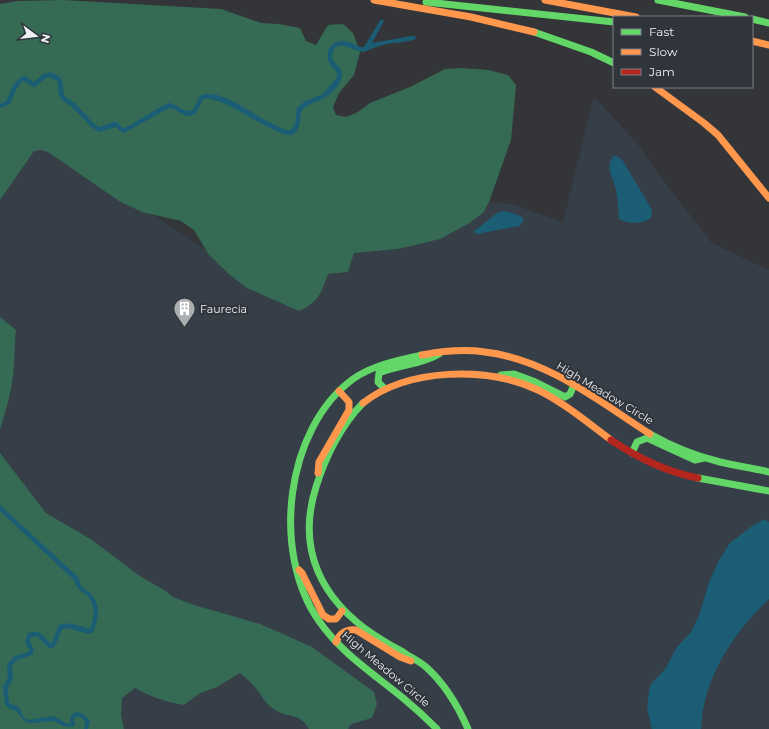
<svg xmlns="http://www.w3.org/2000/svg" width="769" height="729" font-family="Montserrat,sans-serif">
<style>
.built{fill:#363e48}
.forest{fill:#356b54}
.water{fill:#1b5d74}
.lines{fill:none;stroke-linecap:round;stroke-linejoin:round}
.fast{stroke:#63d668;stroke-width:7}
.slow{stroke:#ff974d;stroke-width:7}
.jam{stroke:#b3261e;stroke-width:7}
.labels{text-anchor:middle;stroke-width:4;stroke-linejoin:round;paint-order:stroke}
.poi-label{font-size:11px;fill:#edf1f4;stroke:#30353b;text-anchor:start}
.street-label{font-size:11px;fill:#edf1f4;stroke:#30353b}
</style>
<rect width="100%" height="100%" fill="#333538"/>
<path class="built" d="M594 97 637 143 669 188 712 243 769 270V729H0V194L37 138 299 311 324 288 328 274 348 272 354 253 398 249 483 213 489 202 512 204 563 222Z"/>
<path class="forest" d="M63 0 221 9 261 23 279 24 300 28 306 41 316 45 328 25 343 24 353 33 360 52 354 75 339 93 333 107 336 115 346 117 358 112 370 103 410 87 445 69 462 68 488 70 508 75 516 85 511 140 489 202 483 213 468 224 440 239 398 249 354 253 348 272 328 274C322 293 317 303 299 311L247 288 230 275 209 255 194 230 181 221 142 212 119 201 48 152 41 150 34 151 0 200V4L18 1Z
M0 317 16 330C14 346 15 360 13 376 11 394 5 412 0 430Z
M0 453 46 513 92 540 141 577 164 590 173 597 194 605 260 624 312 647 374 692 377 704 372 718 351 724 348 729H309C300 713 290 718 277 711 265 705 262 695 254 686 250 681 244 677 240 673L217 687 200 693 184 705C166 702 151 697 135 688L122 698 121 715 124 729H0Z"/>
<path class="water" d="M381 19 384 21 372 43 411 36H415L416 39C408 42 402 42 394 43 383 44 373 48 364 52 352 51 333 35 332 58 334 64 342 67 342 74 343 82 331 95 324 98 316 102 308 104 302 110 299 117 302 127 295 133 282 145 226 94 203 99 201 103 200 107 197 111 188 124 178 108 169 108L124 133 121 132 116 127 99 132 90 126 72 107 62 100 59 95 58 82 50 77 46 78 35 87C30 87 28 81 22 81L15 92 10 104 0 108V104L6 101 14 84 21 77 25 76 34 82C45 72 49 68 62 79L64 96 75 103 93 123 100 127 113 122H117L123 128 127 127 167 103C176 102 186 116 193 109 197 105 197 99 201 95 221 88 253 115 271 123 278 126 283 131 291 130L295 124 297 108 305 101 323 94 337 77V73C331 65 326 62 328 51 331 42 341 39 349 42 355 43 358 48 364 47Z
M613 156H617L623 161 652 210 651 218C642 224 629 225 619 219 618 210 618 199 616 190 613 177 605 169 613 156Z
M504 211C512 212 517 214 524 218L520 226 477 234 473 232 497 213Z
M0 505 78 577C79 580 80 583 81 586 84 589 89 591 91 594 102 606 98 620 93 633 84 635 74 628 64 628 58 633 59 643 52 649L48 647 37 636 31 637 30 641 34 651 32 655 17 660 12 666 13 678 8 688 9 703 19 707 24 718 28 720 54 716 67 724H70L71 715 77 712C83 713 86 716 90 721L88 729H84L85 722 82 718 77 716 74 719 75 726C66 729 61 724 53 721 32 722 29 729 16 711L10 709 5 705 3 687 8 677 7 664 15 656 29 652V649L25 642 28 633C42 629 42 636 51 644L59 625C69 621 80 626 90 629 94 619 96 606 88 596 85 593 80 592 78 588 76 586 75 582 74 580L0 511Z
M765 519 769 522V599C739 628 713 663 704 705 702 712 702 721 701 729H652L647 708 650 685 665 669 677 647 691 632 699 616 709 582 719 560 730 543 752 526Z"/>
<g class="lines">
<path class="fast" d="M658 0 745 17
M426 2 614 22
M752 19 769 23
M534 32 591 52 614 63
M422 355C399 360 373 365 353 379 285 429 271 553 319 621 341 653 374 674 403 698 415 708 426 718 437 729
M501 375 514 374 533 381 565 397 570 394 574 385
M385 389 378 382 379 373C398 365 421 365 439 354
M363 403C341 425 325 458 316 487 296 550 322 600 374 635 383 641 393 647 403 652 410 657 419 661 426 667 445 684 458 706 468 729
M650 434C671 446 696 456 720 462 736 466 753 468 769 472
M632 453 637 442 647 438 695 460 704 458
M698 478 769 491"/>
<path class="slow" d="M374 0 471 17 534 32
M545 0 636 17
M752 41 769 45
M655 87 704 123 718 135 769 198
M422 355C443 351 464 349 485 352 547 359 600 402 650 434
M363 403C408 368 487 366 538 390 563 402 588 423 611 440
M318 473 319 462 349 410V402L339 391
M299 570 302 573 323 615 329 619H336L342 611
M336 642C340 633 346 629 356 630L400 657 411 661"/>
<path class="jam" d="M611 440C638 458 666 472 698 478"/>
</g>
<defs>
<symbol id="building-pin" viewBox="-11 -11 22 30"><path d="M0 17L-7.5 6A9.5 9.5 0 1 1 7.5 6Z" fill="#acafb2" stroke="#30353b"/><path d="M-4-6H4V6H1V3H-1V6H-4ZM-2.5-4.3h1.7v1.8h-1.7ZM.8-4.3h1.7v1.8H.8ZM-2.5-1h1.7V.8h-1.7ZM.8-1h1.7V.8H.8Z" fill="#fff"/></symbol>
</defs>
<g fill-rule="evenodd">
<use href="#building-pin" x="172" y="296" width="25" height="34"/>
</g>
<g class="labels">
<g class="poi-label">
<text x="200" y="313">Faurecia</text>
</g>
<g class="street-label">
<text transform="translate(605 393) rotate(31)" y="4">High Meadow Circle</text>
<text transform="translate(386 669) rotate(40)" y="4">High Meadow Circle</text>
</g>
</g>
<rect x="613" y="16" width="140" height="72" fill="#30353b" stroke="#7c8085"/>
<rect x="621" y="29" width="20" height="6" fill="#63d668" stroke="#7c8085"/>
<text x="649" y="36" font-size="12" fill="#edf1f4">Fast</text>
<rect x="621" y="49" width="20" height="6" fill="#ff974d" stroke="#7c8085"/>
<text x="649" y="56" font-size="12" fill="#edf1f4">Slow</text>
<rect x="621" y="69" width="20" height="6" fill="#b3261e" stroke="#7c8085"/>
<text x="649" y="76" font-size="12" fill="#edf1f4">Jam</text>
<g transform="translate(36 36) rotate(105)" stroke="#30353b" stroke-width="3" paint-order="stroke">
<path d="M0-3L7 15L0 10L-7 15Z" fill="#edf1f4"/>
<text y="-6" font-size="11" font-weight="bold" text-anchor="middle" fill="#edf1f4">N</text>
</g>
</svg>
